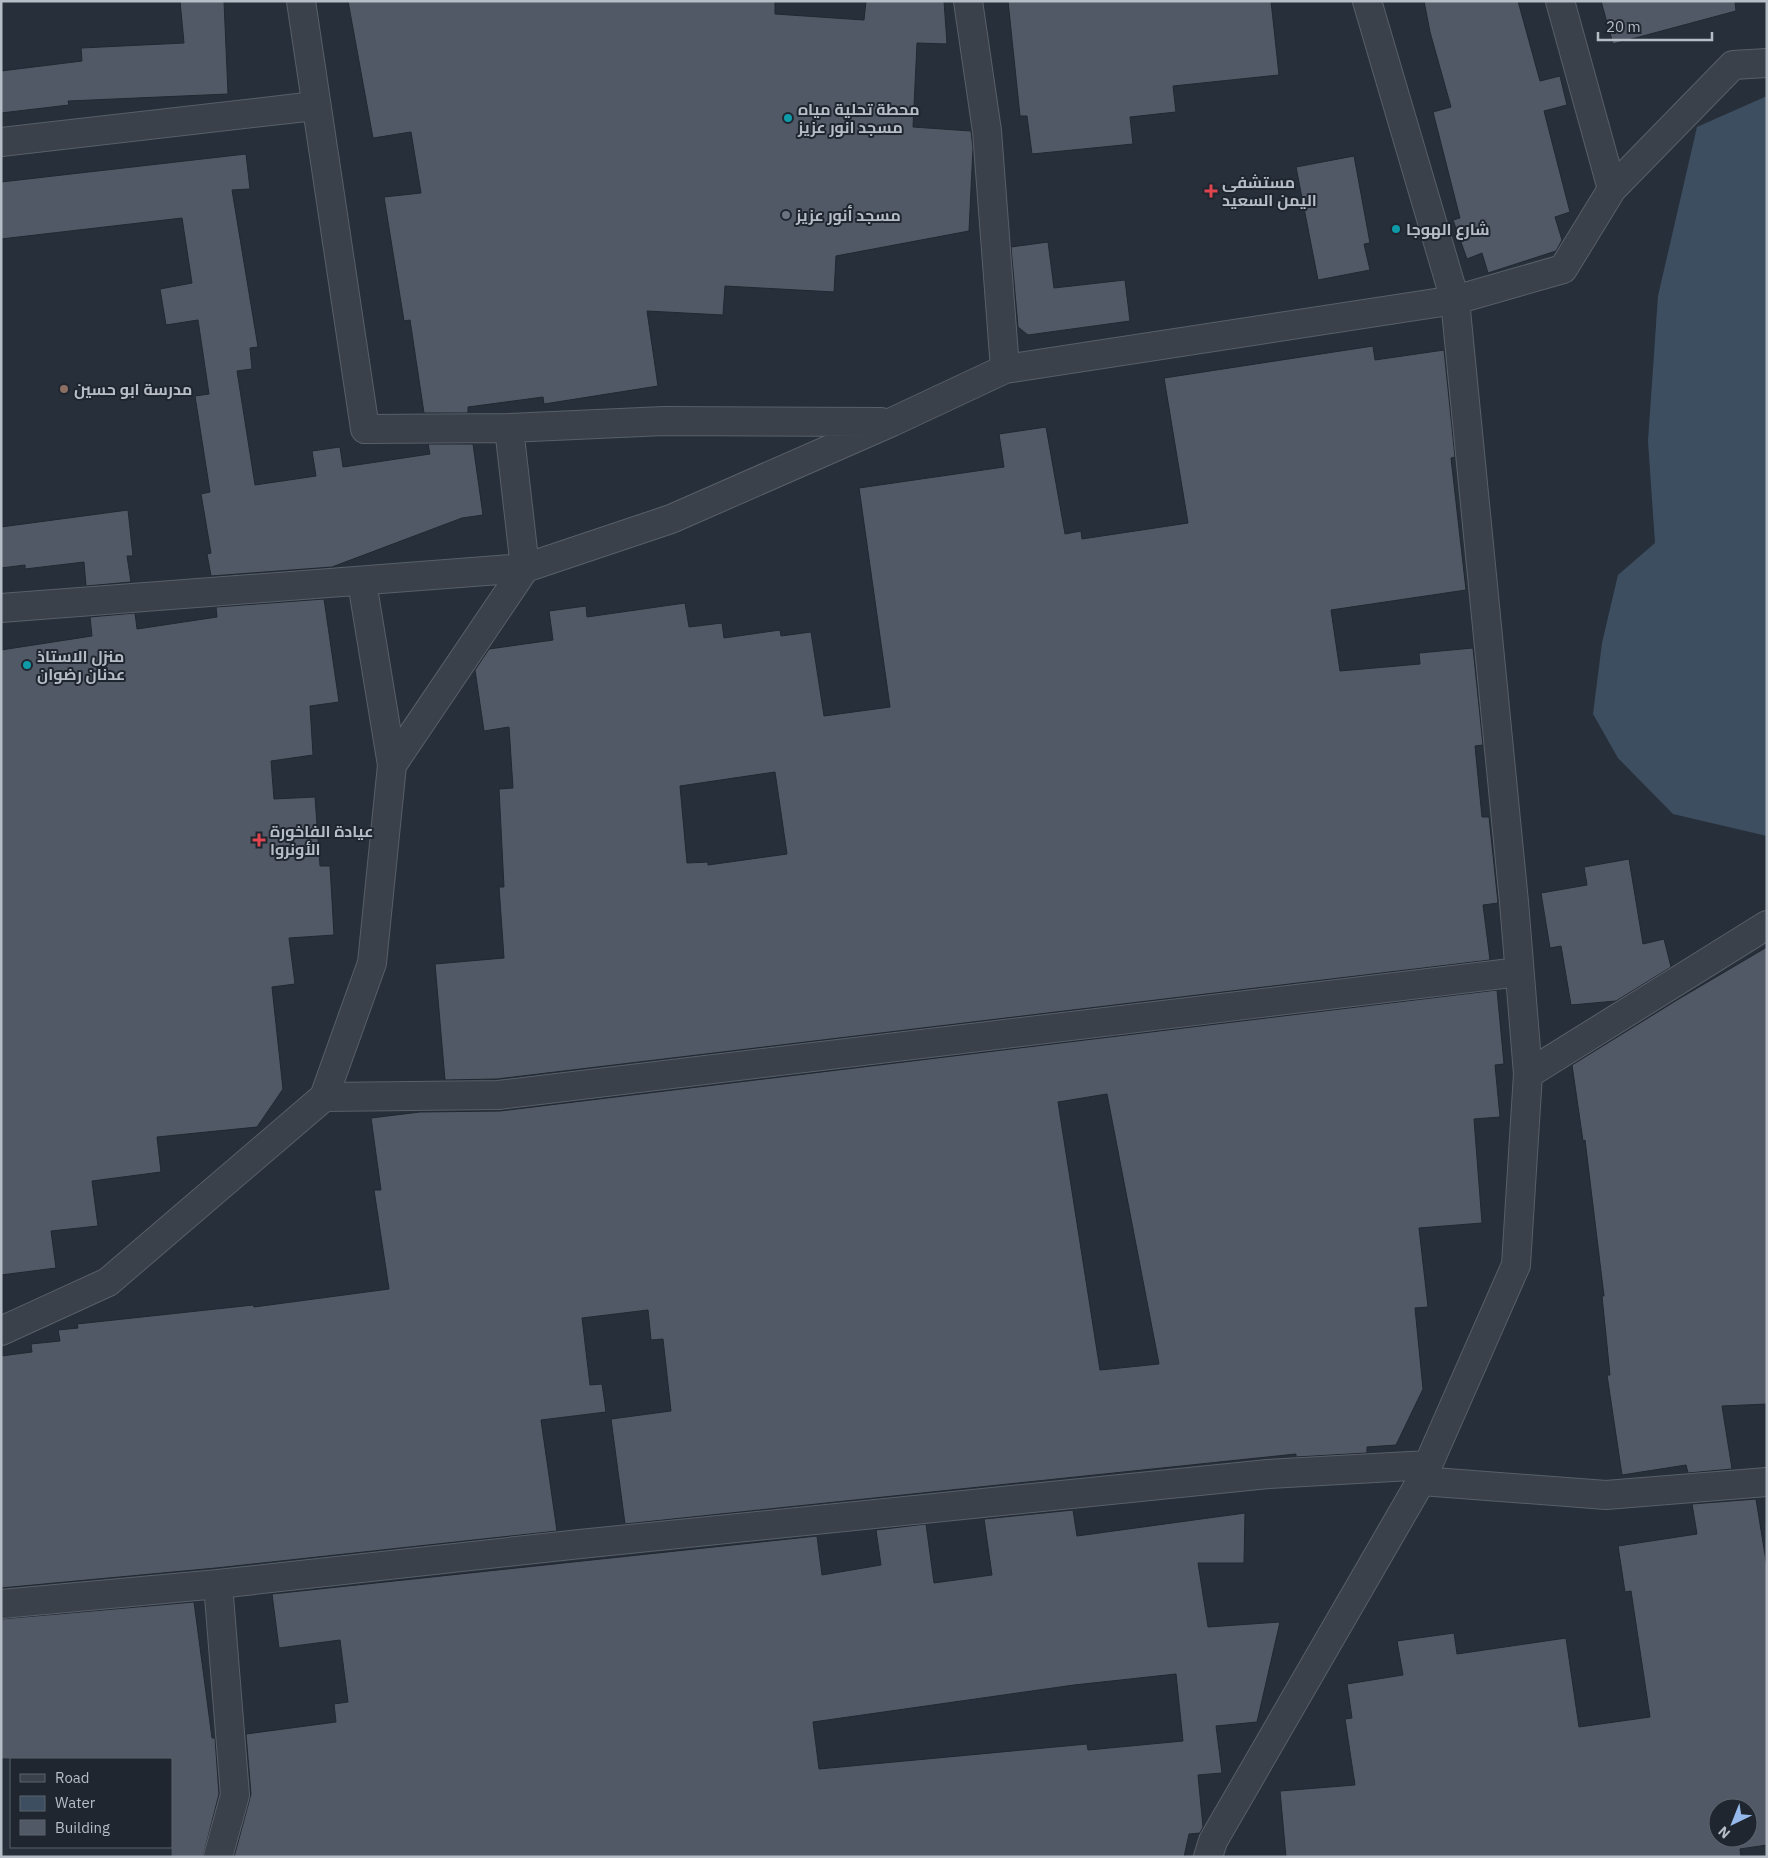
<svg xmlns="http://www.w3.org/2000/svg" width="1768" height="1858" font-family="'IBM Plex Sans',Cairo,sans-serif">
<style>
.water{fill:#3e4e61}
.building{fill:#505965;stroke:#212832;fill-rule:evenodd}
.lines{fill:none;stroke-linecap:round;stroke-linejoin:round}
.minor-casing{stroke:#585f69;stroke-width:30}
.minor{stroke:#3a414b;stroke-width:28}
.culture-dot{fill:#0f9aa8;stroke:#1f2630;stroke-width:2}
.health-dot{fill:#e0444e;stroke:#1f2630;stroke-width:2}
.worship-dot{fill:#6b7280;stroke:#1f2630;stroke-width:2}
.education-dot{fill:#8d6e63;stroke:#1f2630;stroke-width:2}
.labels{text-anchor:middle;stroke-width:4;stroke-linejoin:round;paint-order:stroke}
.poi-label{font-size:16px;font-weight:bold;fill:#b6bdc6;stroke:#1f2630;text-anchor:start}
</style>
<rect width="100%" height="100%" fill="#27303a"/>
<path class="water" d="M1767 96V836L1673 814 1618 758 1593 714 1602 643 1618 575 1655 543 1648 441 1658 296 1697 127Z"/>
<path class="building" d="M180 1H224L228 94 68 101 69 105 1 113V71L82 61 81 48 184 43Z
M348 1H775V14L864 20 866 1H944L947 44 917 43 913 127 971 131 973 148 969 231 836 256 834 292 725 286 723 315 647 311 658 386 544 404 543 397 468 407V413H424L410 320 404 321 384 197 421 193 411 132 373 138Z
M1008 1H1271L1279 75 1173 86 1176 112 1130 117 1133 144 1032 154 1027 116H1020Z
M1424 1H1518L1540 81 1560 76 1567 105 1544 111 1570 212 1555 217 1562 240 1556 251 1488 273 1482 253 1467 259 1453 220 1460 218 1433 112 1451 107 1430 32Z
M1601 1H1735L1736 11 1613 44Z
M246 154 250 189 232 190 258 347 250 348 252 369 237 371 255 485 316 476 312 451 340 447 343 467 430 454 428 444H473L483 515 462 518 332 567 211 576 207 554 211 553 201 494 210 492 195 396 209 394 198 320 166 325 160 289 192 283 182 218 1 239V182Z
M1354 156 1370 243 1364 244 1370 270 1318 280 1296 167Z
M1048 242 1054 288 1125 280 1130 321 1028 335 1018 327 1011 247Z
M1373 346 1375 360 1444 350 1455 457 1451 458 1466 590 1331 610 1340 671 1420 664 1419 653 1473 648 1483 745 1475 746 1482 817H1489L1498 903 1483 905 1490 960 497 1079 445 1080 435 964 504 958 499 887H504L499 789 513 788 509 727 484 731 475 670 489 649 553 640 549 611 586 606 587 617 685 603 689 627 722 623 724 638 780 630 781 636 811 632 824 716 890 707 859 488 1004 467 999 434 1046 427 1065 534 1081 531 1082 539 1188 523 1164 378ZM775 772 787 854 708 865V862L687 863 680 786Z
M128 510 133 556H127L131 582 86 586 84 562 25 569V565L1 568V527Z
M324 599 339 702 310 706 313 755 271 761 274 799 315 797 320 866H330L334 935 289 938 295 984 272 987 283 1089 257 1127 157 1137 161 1172 92 1181 98 1226 51 1231 56 1268 1 1275V650L92 636 90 617 135 613 137 629 217 617 216 607Z
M1629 859 1643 944 1664 939 1671 967 1616 1001 1571 1005 1561 946 1550 948 1541 893 1587 885 1584 867Z
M1767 947V1404L1722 1406 1732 1469 1688 1473 1686 1465 1622 1475 1607 1375H1610L1602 1296H1604L1585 1140 1583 1141 1572 1065 1677 1000Z
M1497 990 1504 1064 1495 1065 1500 1117 1474 1119 1482 1223 1419 1228 1428 1307 1415 1308 1423 1389 1396 1445 1367 1447V1453L1296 1457V1454L625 1524 611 1419 671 1411 663 1339 651 1340 648 1310 582 1318 590 1385 602 1384 606 1412 541 1420 557 1531 216 1568 1 1588V1356L32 1352 31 1344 60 1341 58 1330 78 1328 77 1324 253 1305 254 1307 389 1289 374 1190H381L371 1118 420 1112 500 1111ZM1107 1094 1159 1364 1100 1370 1058 1102Z
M1756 1499 1767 1567V1845L1740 1849 1741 1857H1286L1280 1791 1355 1785 1345 1719 1352 1718 1347 1684 1403 1675 1397 1641 1454 1633 1457 1654 1566 1638 1579 1727 1650 1717 1631 1591 1625 1592 1618 1546 1697 1534 1692 1504ZM1718 1808H1748V1838H1718Z
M1073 1510 1077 1536 1245 1513 1244 1563H1198L1208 1627 1280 1622 1257 1722 1216 1726 1222 1773 1198 1775 1203 1827 1200 1833 1189 1834 1184 1857H234L251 1794 246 1734 336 1722 334 1704 348 1702 340 1640 279 1648 272 1594 817 1536 822 1575 881 1565 876 1530 926 1524 934 1583 992 1575 984 1519ZM1176 1674 1183 1741 1088 1750 1087 1744 819 1769 813 1722 1074 1685Z
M194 1602 212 1738H215L219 1794 203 1857H171V1759H1V1619Z"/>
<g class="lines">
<defs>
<path id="minor" d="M301 1 365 429 509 428 664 421 881 422
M968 1 987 131 1005 369
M1560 1 1612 189
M1 142 315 106
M362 582 392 765
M1 608 525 568 509 428
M1528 1074 1767 925
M324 1097 498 1095 1519 972
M1 1331 108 1282 324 1097 372 963 392 765 525 568 671 519 892 422 1005 369 1455 300 1563 269 1612 189 1733 65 1767 63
M1421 1481 1606 1495 1767 1482
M218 1584 235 1795 218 1857
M1 1604 218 1584 580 1544 1268 1474 1428 1465
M1208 1857 1213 1841 1421 1481 1516 1265 1528 1074 1514 902 1455 300 1367 1"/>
</defs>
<use href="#minor" class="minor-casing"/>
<use href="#minor" class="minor"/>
</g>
<g class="culture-dot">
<circle cx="788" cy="118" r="5"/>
<circle cx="1396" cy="229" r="5"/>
<circle cx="27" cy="665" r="5"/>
</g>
<g class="health-dot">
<path d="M1208.5 183.5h5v5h5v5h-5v5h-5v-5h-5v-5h5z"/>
<path d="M256.5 832.5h5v5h5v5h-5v5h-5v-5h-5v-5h5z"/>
</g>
<circle class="worship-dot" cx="786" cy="215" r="5"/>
<circle class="education-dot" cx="64" cy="389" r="5"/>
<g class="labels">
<g class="poi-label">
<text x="798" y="115">محطة تحلية مياه<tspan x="798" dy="18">مسجد انور عزيز</tspan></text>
<text x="1222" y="188">مستشفى<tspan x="1222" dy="18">اليمن السعيد</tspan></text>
<text x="796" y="221">مسجد أنور عزيز</text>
<text x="1406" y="235">شارع الهوجا</text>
<text x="74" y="395">مدرسة ابو حسين</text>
<text x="37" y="662">منزل الاستاذ<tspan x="37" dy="18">عدنان رضوان</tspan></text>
<text x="270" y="837">عيادة الفاخورة<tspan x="270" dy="18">الأونروا</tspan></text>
</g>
</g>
<rect width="1768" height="1858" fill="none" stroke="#b6bdc6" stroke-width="5"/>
<rect x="10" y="1758" width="162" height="90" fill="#1f2630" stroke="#5b626c"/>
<rect x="20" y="1774" width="25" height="8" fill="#3a414b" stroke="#5b626c"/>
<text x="55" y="1783" font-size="15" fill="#b6bdc6">Road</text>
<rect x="20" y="1796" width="25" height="15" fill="#3e4e61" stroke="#5b626c"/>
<text x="55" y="1808" font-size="15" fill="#b6bdc6">Water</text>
<rect x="20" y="1820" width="25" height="15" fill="#505965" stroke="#5b626c"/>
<text x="55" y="1833" font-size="15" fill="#b6bdc6">Building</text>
<g transform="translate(1733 1823) rotate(223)"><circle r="24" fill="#1f2630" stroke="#5b626c"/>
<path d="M0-4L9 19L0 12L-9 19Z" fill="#96b9eb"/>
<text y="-8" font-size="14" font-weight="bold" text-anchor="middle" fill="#b6bdc6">N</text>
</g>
<path d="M1598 32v8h114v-8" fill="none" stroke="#b6bdc6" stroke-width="2.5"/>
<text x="1606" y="32" font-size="15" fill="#b6bdc6" stroke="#1f2630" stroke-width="4" paint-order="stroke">20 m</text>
</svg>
